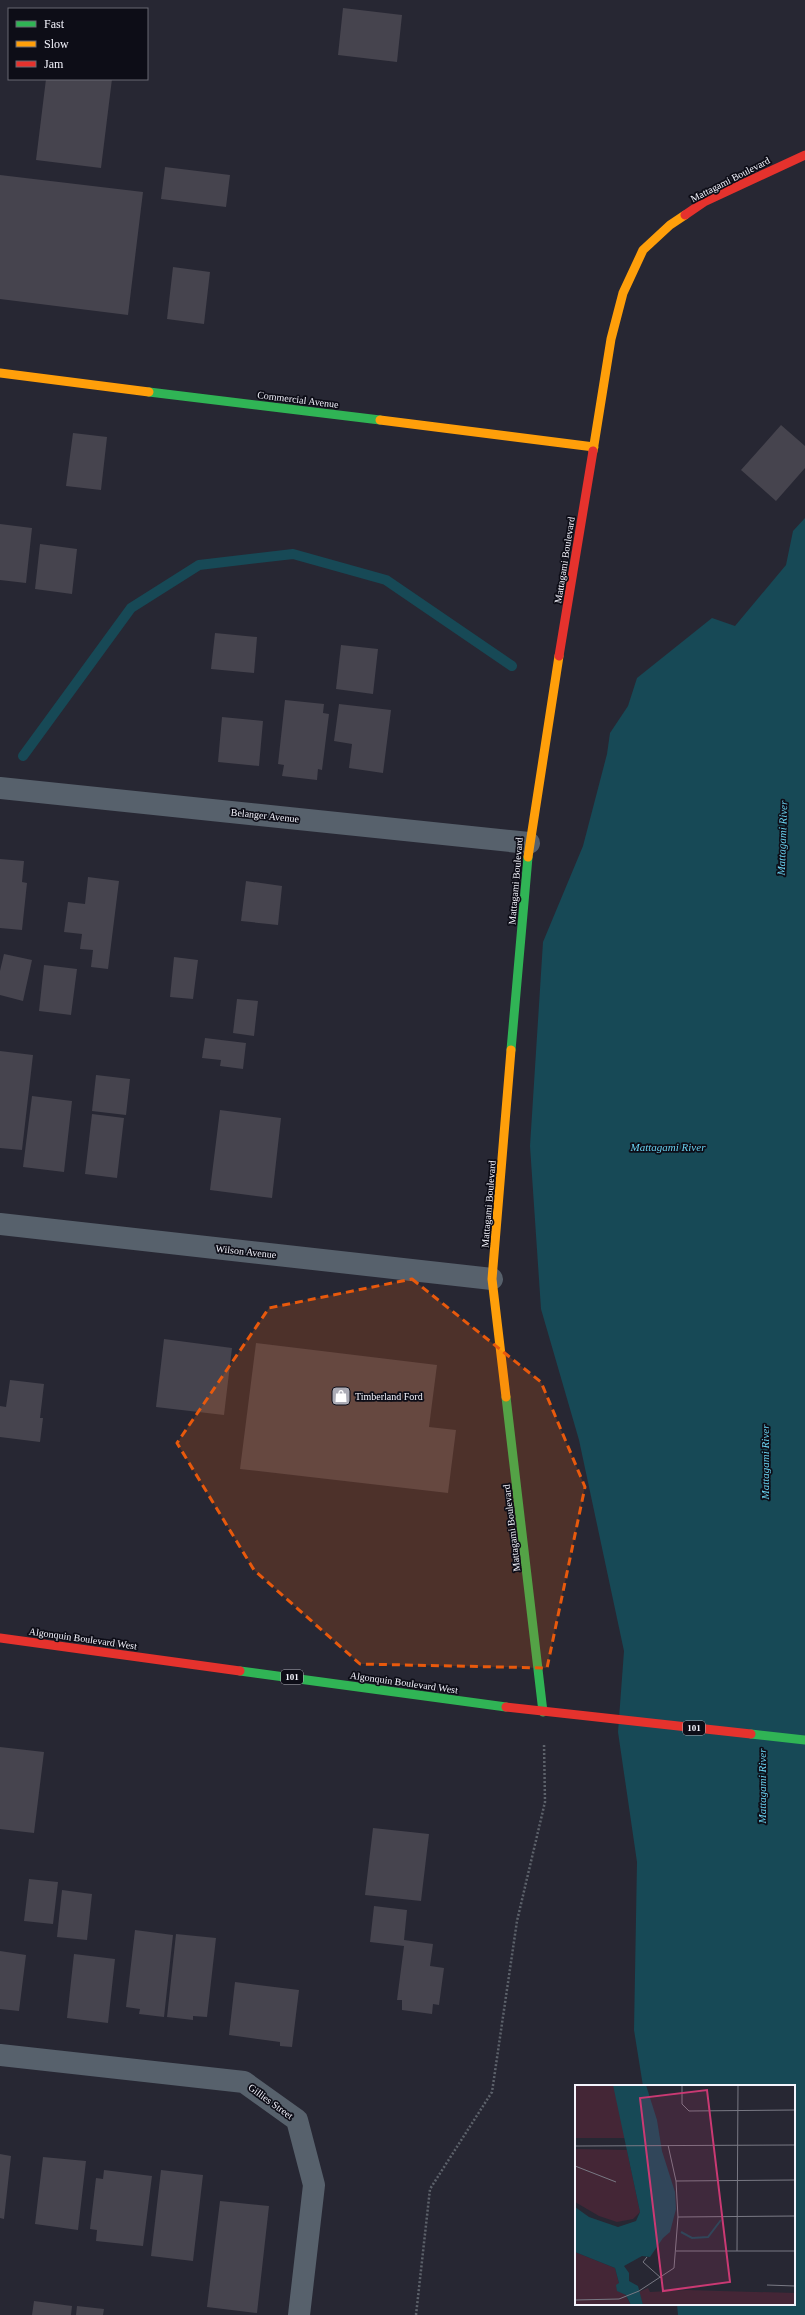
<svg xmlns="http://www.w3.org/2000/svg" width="805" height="2315" font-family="Georgia,serif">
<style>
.water{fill:#174956}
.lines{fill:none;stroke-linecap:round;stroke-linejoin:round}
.stream{stroke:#174956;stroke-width:10}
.building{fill:#46444e}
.path{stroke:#5d626b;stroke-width:2.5;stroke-dasharray:2 2;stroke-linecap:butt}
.street{stroke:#57616c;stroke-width:22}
.fast{stroke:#30b455;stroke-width:9}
.slow{stroke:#ff9f0a;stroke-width:9}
.jam{stroke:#e5322d;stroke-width:9}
.marked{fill:#e8590c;fill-opacity:0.2;stroke:#e8590c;stroke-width:3;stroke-dasharray:8 5;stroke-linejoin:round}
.labels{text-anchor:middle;stroke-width:3.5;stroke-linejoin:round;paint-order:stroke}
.shield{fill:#0d0d17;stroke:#afafb8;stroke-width:1}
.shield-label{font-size:9px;font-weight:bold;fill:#f4f4fd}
.street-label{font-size:10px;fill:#f4f4fd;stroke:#0d0d17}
.poi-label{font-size:10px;fill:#f4f4fd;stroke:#0d0d17;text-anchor:start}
.water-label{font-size:11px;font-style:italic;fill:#69d1ef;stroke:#0d0d17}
.inset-river{fill:none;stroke:#174956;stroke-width:2}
.inset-road{fill:none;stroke:#797984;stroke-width:1}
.view{fill:#ca3973;fill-opacity:0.15;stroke:#ca3973;stroke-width:2}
.inset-edge{fill:none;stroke:#f4f4fd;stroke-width:2}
</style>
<rect width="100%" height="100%" fill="#272733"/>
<path class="water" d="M805 518V2315H678L677 2304H794V2086H643L634 2030 637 1862 618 1732 624 1651 579 1440 541 1309 530 1146 543 942 583 846 607 754 610 733 628 706 637 678 712 618 735 626 786 565 793 531Z"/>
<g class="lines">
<path class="stream" d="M23 756 131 608 199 565 293 554 386 580 512 666"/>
</g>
<path class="building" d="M343 8 402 15 397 62 338 55Z
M46 79H112L101 168 36 160Z
M165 167 230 175 226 207 161 199Z
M0 175 143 192 128 315 0 299Z
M173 267 210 272 204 324 167 319Z
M781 425 805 446V468L776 501 741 470Z
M73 433 107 437 101 490 66 486Z
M0 524 32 528 26 583 0 580Z
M40 544 77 549 72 594 35 589Z
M215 633 257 637 254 673 211 669Z
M341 645 378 649 373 694 336 689Z
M285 700 324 704 323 713 329 714 322 770 318 769 317 780 282 776 284 765 278 764Z
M339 704 391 710 383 773 349 768 352 744 334 741Z
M222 717 263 721 259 766 218 762Z
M0 859 24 861 22 882 27 883 22 930 0 928Z
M88 877 119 881 108 969 91 967 93 950 80 949 82 934 64 932 68 902 85 904Z
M246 881 282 886 278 925 241 921Z
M4 954 32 960 23 1001 0 995V971Z
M174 957 198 960 193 999 170 997Z
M44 965 77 969 71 1015 39 1011Z
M237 999 258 1001 254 1036 233 1033Z
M205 1038 246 1043 243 1069 220 1066 221 1060 202 1058Z
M0 1051 33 1055 22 1150 0 1148Z
M96 1075 130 1079 126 1115 92 1111Z
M32 1096 72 1101 64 1172 23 1167Z
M220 1110 281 1118 272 1198 210 1190Z
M92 1114 124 1118 117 1178 85 1174Z
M164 1339 232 1348 224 1415 156 1407Z
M256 1343 437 1365 429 1427 456 1430 448 1493 240 1469Z
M10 1380 44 1384 40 1418H43L40 1442 0 1437V1406L6 1407Z
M0 1747 44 1752 34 1833 0 1829Z
M373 1828 429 1834 421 1901 365 1895Z
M29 1879 58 1882 53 1924 24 1921Z
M62 1890 92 1894 87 1940 57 1937Z
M374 1906 407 1910 404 1940 433 1944 430 1966 444 1968 439 2005 433 2004 432 2014 402 2010V2000H397L404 1946 370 1942Z
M135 1930 173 1935 164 2017 139 2014 140 2009 126 2007Z
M176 1934 216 1938 207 2017 193 2016V2020L167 2017Z
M0 1951 26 1955 19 2011 0 2009Z
M74 1954 115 1959 108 2023 67 2018Z
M235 1982 299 1990 292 2047 280 2046V2042L229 2035Z
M0 2154 11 2156 4 2219 0 2218Z
M43 2157 86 2161 78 2230 35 2224Z
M104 2170 152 2176 143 2246 96 2241 97 2230 90 2229 96 2178 103 2179Z
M161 2170 203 2175 193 2261 151 2256Z
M220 2201 269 2206 257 2313 207 2307Z
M34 2301 72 2306 71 2315H32Z
M77 2306 104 2309 103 2315H76Z"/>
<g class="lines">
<path class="path" d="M416 2315 430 2189 492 2092 517 1921 545 1802 544 1743"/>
<path class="street" d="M0 788 529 843
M0 1224 492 1279
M0 2055 244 2082 297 2120 314 2185 299 2315"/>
<path class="fast" d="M149 392 380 420
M511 1050 528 857
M506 1397 543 1712
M240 1671 506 1707
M751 1734 805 1740"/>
<path class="slow" d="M0 373 149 392
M380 420 594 447
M593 451 611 339 623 293 643 250 670 225 685 215
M528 857 559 656
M506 1397 492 1279 511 1050"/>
<path class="jam" d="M685 215 704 202 805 155
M559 656 593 451
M0 1638 240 1671
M506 1707 751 1734"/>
</g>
<path class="marked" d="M412 1279 541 1382 585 1487 547 1668 360 1664 254 1570 177 1443 269 1308Z"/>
<defs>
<symbol id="shop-square" viewBox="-11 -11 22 22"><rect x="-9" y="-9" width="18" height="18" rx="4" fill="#acacb6" stroke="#0d0d17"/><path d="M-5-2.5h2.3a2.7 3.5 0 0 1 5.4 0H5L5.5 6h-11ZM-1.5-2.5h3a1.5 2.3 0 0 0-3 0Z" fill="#fff"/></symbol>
</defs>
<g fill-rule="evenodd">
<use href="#shop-square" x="330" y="1385" width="22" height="22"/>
</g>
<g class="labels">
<g class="shield">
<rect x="281" y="1670" width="22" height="14" rx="3"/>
<rect x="683" y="1721" width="22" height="14" rx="3"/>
</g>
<g class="shield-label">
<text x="292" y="1680">101</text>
<text x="694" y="1731">101</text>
</g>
<g class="street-label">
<text transform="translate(730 179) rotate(-27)" y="4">Mattagami Boulevard</text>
<text transform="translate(298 399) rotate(7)" y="4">Commercial Avenue</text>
<text transform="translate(564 560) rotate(-81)" y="4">Mattagami Boulevard</text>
<text transform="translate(265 815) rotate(6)" y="4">Belanger Avenue</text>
<text transform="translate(515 881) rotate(-85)" y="4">Mattagami Boulevard</text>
<text transform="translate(488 1204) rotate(-85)" y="4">Mattagami Boulevard</text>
<text transform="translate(246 1251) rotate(6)" y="4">Wilson Avenue</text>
<text transform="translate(511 1528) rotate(-97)" y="4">Mattagami Boulevard</text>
<text transform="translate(83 1638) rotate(8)" y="4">Algonquin Boulevard West</text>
<text transform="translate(404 1682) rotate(8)" y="4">Algonquin Boulevard West</text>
<text transform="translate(271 2101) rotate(36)" y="4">Gillies Street</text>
</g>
<g class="poi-label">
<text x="355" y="1400">Timberland Ford</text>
</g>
<g class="water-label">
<text transform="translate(782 838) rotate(-88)" y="4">Mattagami River</text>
<text x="668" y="1151">Mattagami River</text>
<text transform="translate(765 1462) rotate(-90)" y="4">Mattagami River</text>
<text transform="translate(762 1786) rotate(-90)" y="4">Mattagami River</text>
</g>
</g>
<g transform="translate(575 2085)">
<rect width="220" height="220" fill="#272733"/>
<path d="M0 0H41L51 53H0ZM0 64 52 65 65 127 58 134 42 137 24 131 0 117ZM0 167 40 183 44 198 56 220H0ZM73 203 75 207 112 205 220 208V220H68L64 207Z" fill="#442636"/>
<path d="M38 0H71L82 35 87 66 100 107 101 124 95 147 88 153 75 172 67 171 49 181 54 188V196L63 201 68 220H56L51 210 42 206 41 200 44 198 40 183 0 167V122L14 132 43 142 61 136 65 127Z" fill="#174956"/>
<path class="inset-river" d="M106 147 117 153 133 152 146 135"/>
<path class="inset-road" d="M107 0V19L114 26 220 25M0 61 220 60M0 81 41 97M101 96 220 95M103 132 220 131M101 166H220M162 166 163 0M72 172 68 177 86 193M192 200 220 201M0 215 44 214 64 206 99 183 103 132 101 96 93 60"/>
<path class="view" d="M132 5 155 197 88 206 65 13Z"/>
<rect width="220" height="220" class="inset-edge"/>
</g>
<rect x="8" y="8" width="140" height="72" fill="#0d0d17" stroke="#696973"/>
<rect x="16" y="21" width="20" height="6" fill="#30b455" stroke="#696973"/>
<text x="44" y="28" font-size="12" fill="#f4f4fd">Fast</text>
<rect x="16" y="41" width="20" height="6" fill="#ff9f0a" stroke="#696973"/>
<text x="44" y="48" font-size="12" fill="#f4f4fd">Slow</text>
<rect x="16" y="61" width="20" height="6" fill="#e5322d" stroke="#696973"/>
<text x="44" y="68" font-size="12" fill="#f4f4fd">Jam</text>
</svg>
